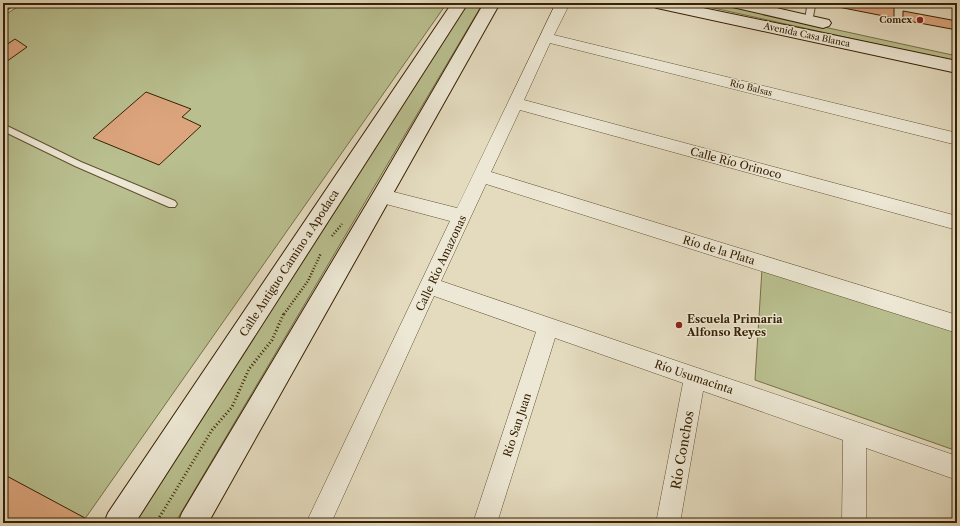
<svg xmlns="http://www.w3.org/2000/svg" width="960" height="526" font-family="'Libre Caslon Text',serif">
<style>
.green{fill:#b9bf8f;stroke:#787048}
.building{fill:#dca57d;stroke:#372102}
.lines{fill:none;stroke-linecap:round;stroke-linejoin:round}
.lane-casing{stroke:#625031;stroke-width:2}
.street-casing{stroke:#625031;stroke-width:1}
.secondary-casing{stroke:#372102;stroke-width:2}
.primary-casing{stroke:#372102;stroke-width:2}
.path-far1{stroke:#372102;stroke-width:2.5;stroke-dasharray:1 2;stroke-linecap:butt}
.path{stroke:#372102;stroke-width:3;stroke-dasharray:1 2.5;stroke-linecap:butt}
.lane{fill:#ede8d5;fill-rule:evenodd}
.street{fill:#ede8d5;fill-rule:evenodd}
.secondary{fill:#ede8d5;fill-rule:evenodd}
.primary{fill:#e4dbbf;fill-rule:evenodd}
.poi-dot{fill:#8f2418;stroke:#ede8d5;stroke-width:1.5}
.labels{text-anchor:middle;stroke-width:3;stroke-linejoin:round;paint-order:stroke}
.far-poi-label{font-size:9px;font-weight:bold;fill:#372102;stroke:#ede8d5;text-anchor:end}
.far-street-label{font-size:9px;fill:#372102;stroke:#ede8d5}
.street-label{font-size:11px;fill:#372102;stroke:#ede8d5}
.poi-label{font-size:11px;font-weight:bold;fill:#372102;stroke:#ede8d5;text-anchor:start}
.near-street-label{font-size:13px;fill:#372102;stroke:#ede8d5}
</style>
<rect width="100%" height="100%" fill="#e4dbbf"/>
<filter id="stains"><feTurbulence type="fractalNoise" baseFrequency=".005" numOctaves="4"/><feColorMatrix values="0 0 0 0 .2 0 0 0 0 .09 0 0 0 0 .02 0 0 0 .5 -.17"/></filter>
<radialGradient id="worn" r=".72"><stop offset=".6" stop-color="#630" stop-opacity="0"/><stop offset="1" stop-color="#630" stop-opacity=".3"/></radialGradient>
<path class="green" d="M24 3H447L82 523H3V16Z
M463 3H483L175 523H129Z
M691 3H714L957 56V62Z
M762 269 957 330V451L755 380Z"/>
<path class="building" d="M818 3H871L894 7V18Z
M903 11 957 21V30L903 20Z
M15 39 27 47 3 64V47Z
M146 92 191 109 182 117 201 126 159 165 93 138Z
M3 474 85 518 82 523H3Z"/>
<g class="lines">
<defs>
<path id="lane" d="M771 3H779L776 14H773L769 12Z
M801 3H810L815 6 812 22H806L805 20 807 7Z
M3 124 81 162 175 201 177 204 175 207H169L75 166 3 131Z"/>
<path id="street" d="M556 3H570L554 35 957 133V145L550 43 524 100 957 216V230L520 110 491 172 957 315V333L486 184 441 281 957 456V480L866 448V523H842L843 440 703 391 680 523H656L683 383 555 338 497 523H473L536 332 434 296 331 523H306L450 221 382 203 376 201 373 196 376 191 382 189 457 208Z"/>
<path id="secondary" d="M452 3H468L135 523H104L108 513Z
M484 3H500L208 523H178L182 513 375 190Z
M649 3H679L957 61V73L657 8 652 6Z
M725 3H754L829 20 831 23 829 26 823 28 728 6Z"/>
<path id="primary" d="M3 3H16L8 9 3 11Z"/>
</defs>
<use href="#lane" class="lane-casing"/>
<use href="#street" class="street-casing"/>
<use href="#secondary" class="secondary-casing"/>
<use href="#primary" class="primary-casing"/>
<path class="path-far1" d="M332 236 342 224
M284 314 308 281 321 253"/>
<path class="path" d="M156 523 212 430 232 407 249 369 272 340 284 313"/>
<use href="#lane" class="lane"/>
<use href="#street" class="street"/>
<use href="#secondary" class="secondary"/>
<use href="#primary" class="primary"/>
</g>
<g class="poi-dot">
<circle cx="920" cy="20" r="4"/>
<circle cx="679" cy="325" r="4"/>
</g>
<g class="labels">
<g class="far-poi-label">
<text x="912" y="23">Comex</text>
</g>
<g class="far-street-label">
<text transform="translate(807 35) rotate(12)" y="3">Avenida Casa Blanca</text>
<text transform="translate(751 88) rotate(14)" y="3">Río Balsas</text>
</g>
<g class="street-label">
<text transform="translate(736 163) rotate(15)" y="4">Calle Río Orinoco</text>
<text transform="translate(719 250) rotate(17)" y="4">Río de la Plata</text>
<text transform="translate(289 263) rotate(-57)" y="4">Calle Antiguo Camino a Apodaca</text>
<text transform="translate(441 263) rotate(-65)" y="4">Calle Río Amazonas</text>
<text transform="translate(694 377) rotate(19)" y="4">Río Usumacinta</text>
<text transform="translate(517 425) rotate(-72)" y="4">Río San Juan</text>
</g>
<g class="poi-label">
<text x="687" y="323">Escuela Primaria<tspan x="687" dy="13">Alfonso Reyes</tspan></text>
</g>
<g class="near-street-label">
<text transform="translate(682 450) rotate(-80)" y="5">Río Conchos</text>
</g>
</g>
<rect width="960" height="526" fill="none" stroke="#e4dbbf" stroke-width="16"/>
<rect x="4" y="4" width="952" height="518" fill="none" stroke="#372102" stroke-width="2"/>
<rect x="8" y="8" width="944" height="510" fill="none" stroke="#372102"/>
<rect width="100%" height="100%" filter="url(#stains)"/>
<rect width="100%" height="100%" fill="url(#worn)"/>
</svg>
